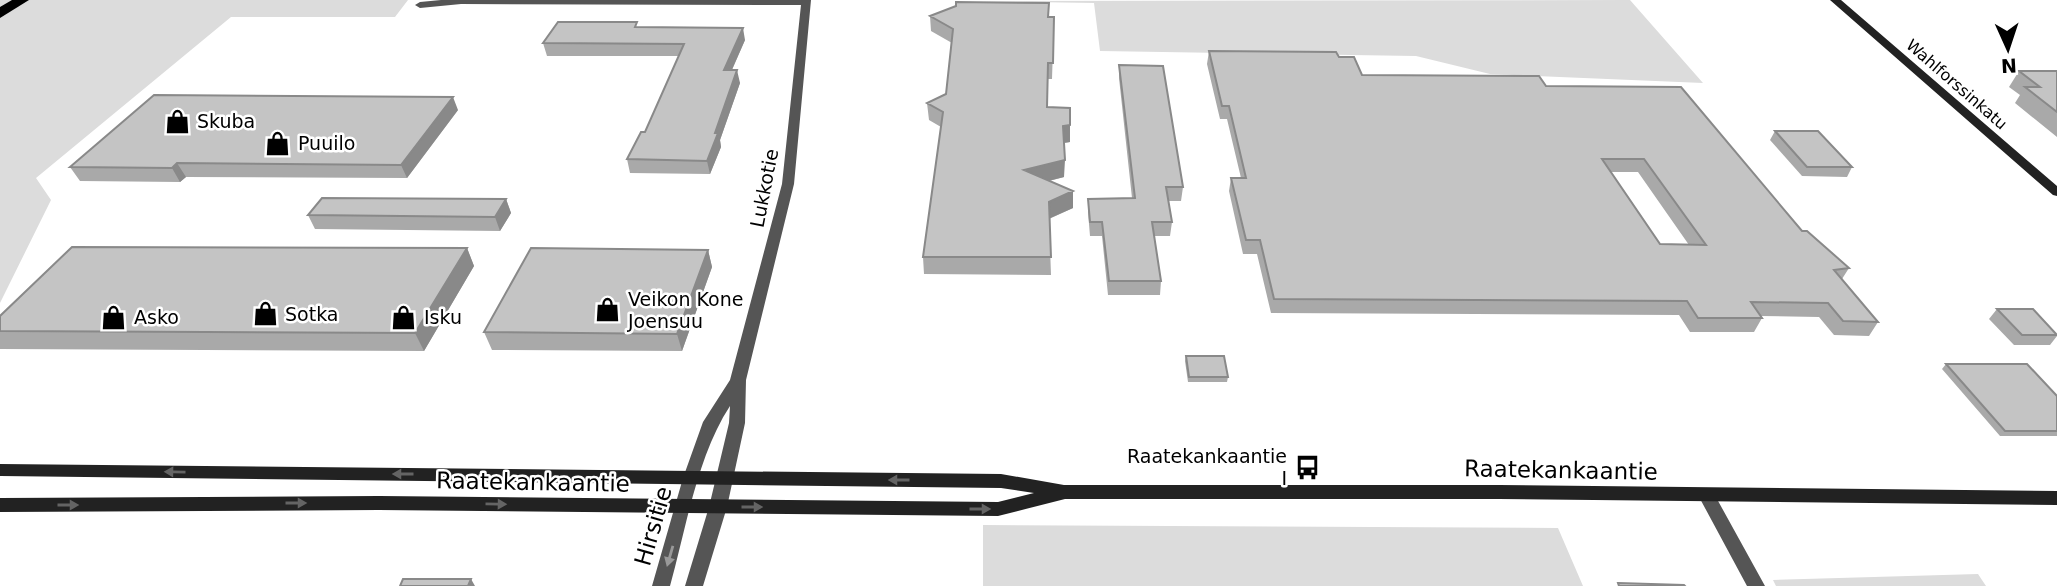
<svg xmlns="http://www.w3.org/2000/svg" width="2057" height="586" font-family="'DejaVu Sans',sans-serif">
<style>
.green{fill:#dcdcdc}
.lines{fill:none;stroke-linecap:round;stroke-linejoin:round}
.highway-casing{stroke:#dbdbdb;stroke-width:3}
.street{fill:#555;fill-rule:evenodd}
.secondary{fill:#222;fill-rule:evenodd}
.highway{fill:#000;fill-rule:evenodd}
.wall{fill:#a9a9a9;fill-rule:evenodd}
.shaded-wall{fill:#898989}
.building{fill:#c4c4c4;stroke:#898989;stroke-width:2;fill-rule:evenodd}
.oneway{fill:#646464}
.oneway2{fill:#999}
.labels{text-anchor:middle;stroke-width:5;stroke-linejoin:round;paint-order:stroke}
.far-street-label{font-size:16px;fill:#000;stroke:#fff}
.poi-label{font-size:19px;fill:#000;stroke:#fff;text-anchor:start}
.street-label{font-size:19px;fill:#000;stroke:#fff}
.near-street-label{font-size:23px;fill:#000;stroke:#fff}
</style>
<rect width="100%" height="100%" fill="#fff"/>
<path class="green" d="M0 0H408L395 17H231L36 178 51 200 0 303Z
M1630 0 1703 83 1490 74 1416 56 1100 51 1094 3 975 1Z
M983 525 1558 528 1583 586H983Z
M1978 574 1986 586H1776L1773 580Z"/>
<g class="lines">
<defs>
<path id="highway" d="M12 0H29L0 18V7Z"/>
</defs>
<use href="#highway" class="highway-casing"/>
<path class="street" d="M441 0H811L794 184 746 380 745 423 727 507 703 586H685L709 507 729 423 730 406C697 456 686 529 670 586H652L683 478 703 422 730 380 782 184 801 5 461 4 420 8 415 5 420 2Z
M1706 488 1712 490 1765 586H1747L1698 495 1700 490Z"/>
<path class="secondary" d="M1830 0H1841L2057 186V196L2053 195Z
M0 464 1001 474 1064 485H1499L2057 491V505L1499 499H1065L998 516 379 510 0 512V498L379 496 998 502 1034 493 1001 488 0 476Z"/>
<use href="#highway" class="highway"/>
</g>
<path class="wall" d="M930 16 1054 17 1052 79H1048L1047 107 1070 125V142L1064 143V177L1049 181 1073 208 1049 219 1051 275 924 274 923 257 941 127 929 120 927 103 946 94 952 43 931 31Z
M638 27 745 40 732 70 740 83 720 140 721 147 710 174 630 173 627 159 645 132 679 56H547L543 43Z
M1209 51 1339 57 1362 75 1546 86 1802 231 1849 268 1842 279 1878 322 1869 336 1834 335 1819 317 1761 316 1762 318 1754 332H1690L1679 315 1271 313 1257 254H1243L1229 191 1231 178H1241L1227 119H1220L1207 64ZM1611 172H1638L1689 245 1660 244Z
M1119 65 1183 187 1181 201H1168L1172 222 1170 236H1154L1161 281 1160 295H1108L1102 236H1090L1088 212V199L1132 198 1119 78Z
M2019 71H2057V137L2015 103 2020 95 2009 87Z
M458 110 407 178 186 177 180 182 80 181 70 167Z
M1775 131 1852 167 1847 177 1802 176 1770 140Z
M506 199 511 213 500 231 315 229 308 215Z
M467 248 474 266 424 351 0 349V316Z
M708 250 712 267 682 351 492 350 484 332Z
M1997 309 2057 335V336L2050 345H2014L1989 319Z
M1186 356 1228 377 1227 382H1188L1185 361Z
M1946 364 2057 396V436H2000L1942 369Z"/>
<path class="shaded-wall" d="M743 28 745 40 726 83 724 70Z
M737 70 740 83 720 140 721 147 710 174 707 161 715 133Z
M453 97 458 110 407 178 401 165Z
M1070 125V142L1063 143V126Z
M1065 160 1064 177 1024 187V170Z
M177 163 186 177 180 182 172 168Z
M1073 191V208L1048 219 1049 202Z
M506 199 511 213 500 231 495 217Z
M467 248 474 266 424 351 415 333Z
M708 250 712 267 682 351 677 334Z
M471 579 475 586H468Z"/>
<path class="building" d="M956 2 1049 3 1048 17H1054L1053 63H1048L1047 107 1070 108V125L1063 126 1065 160 1024 170 1073 191 1049 202 1051 257H923L943 112 927 103 946 94 953 29 930 16 956 6Z
M558 22H637L635 27 743 28 724 70H737L715 133H718L707 161 627 159 641 132H645L684 44 543 43Z
M1209 51 1336 52 1339 57H1354L1362 75 1539 76 1546 86 1681 87 1802 231H1807L1849 268 1834 270 1878 322 1843 321 1828 303 1751 302 1762 318H1698L1687 301 1274 299 1260 240H1246L1231 178H1246L1229 106H1222ZM1602 159H1644L1706 245 1660 244Z
M1119 65 1163 66 1183 187H1166L1172 222H1152L1161 281H1109L1102 222H1090L1088 199 1135 198Z
M2019 71H2057V112L2025 87H2040Z
M154 95 453 97 401 165 177 163 172 168 70 167Z
M1775 131H1818L1852 167H1807Z
M322 198 506 199 495 217 308 215Z
M72 247 467 248 415 333 0 331V316Z
M531 248 708 250 677 334 484 332Z
M1997 309H2033L2057 335H2022Z
M1186 356H1224L1228 377H1189Z
M1946 364H2027L2057 396V431H2005Z
M403 579H471L468 586H400Z
M1618 583 1684 585 1685 586H1619Z"/>
<defs><path id="oneway-solid" d="M-6-.8H1V-3.2L6.5 0L1 3.2V.8H-6Z" transform="scale(1.75)"/></defs>
<g class="oneway">
<use href="#oneway-solid" transform="translate(175 472) rotate(-179)"/>
<use href="#oneway-solid" transform="translate(403 474) rotate(-180)"/>
<use href="#oneway-solid" transform="translate(899 480) rotate(-180)"/>
<use href="#oneway-solid" transform="translate(296 503)"/>
<use href="#oneway-solid" transform="translate(496 504) rotate(1)"/>
<use href="#oneway-solid" transform="translate(68 505)"/>
<use href="#oneway-solid" transform="translate(752 507)"/>
<use href="#oneway-solid" transform="translate(980 509)"/>
</g>
<use class="oneway2" href="#oneway-solid" transform="translate(670 556) rotate(106)"/>
<defs>
<symbol id="shop-bare" viewBox="-9 -9 18 18"><path d="M-5-2.5h2.3a2.7 3.5 0 0 1 5.4 0H5L5.5 6h-11ZM-1.5-2.5h3a1.5 2.3 0 0 0-3 0Z" fill="#000" stroke="#fff" stroke-width="2.5" paint-order="stroke"/></symbol>
<symbol id="bus-bare" viewBox="-9 -9 18 18"><path d="M-5-6H5V4H4V6H2V4H-2V6H-4V4H-5ZM-3.5-4V0h7V-4ZM-3.5 1.2v1.5H-2V1.2ZM2 1.2v1.5H3.5V1.2Z" fill="#000" stroke="#fff" stroke-width="2.5" paint-order="stroke"/></symbol>
</defs>
<g fill-rule="evenodd">
<use href="#shop-bare" x="160" y="104" width="35" height="35"/>
<use href="#shop-bare" x="260" y="126" width="35" height="35"/>
<use href="#shop-bare" x="590" y="292" width="35" height="35"/>
<use href="#shop-bare" x="248" y="296" width="35" height="35"/>
<use href="#shop-bare" x="96" y="300" width="35" height="35"/>
<use href="#shop-bare" x="386" y="300" width="35" height="35"/>
<use href="#bus-bare" x="1290" y="450" width="35" height="35"/>
</g>
<g class="labels">
<g class="far-street-label">
<text transform="translate(1957 84) rotate(41)" y="6">Wahlforssinkatu</text>
</g>
<g class="poi-label">
<text x="197" y="128">Skuba</text>
<text x="298" y="150">Puuilo</text>
<text x="628" y="306">Veikon Kone<tspan x="628" dy="22">Joensuu</tspan></text>
<text x="285" y="321">Sotka</text>
<text x="134" y="324">Asko</text>
<text x="424" y="324">Isku</text>
<text x="1287" y="463" text-anchor="end">Raatekankaantie<tspan x="1287" dy="22">I</tspan></text>
</g>
<g class="street-label">
<text transform="translate(764 188) rotate(-79)" y="7">Lukkotie</text>
</g>
<g class="near-street-label">
<text transform="translate(1561 470) rotate(1)" y="8">Raatekankaantie</text>
<text transform="translate(533 482) rotate(1)" y="8">Raatekankaantie</text>
<text transform="translate(653 526) rotate(-74)" y="8">Hirsitie</text>
</g>
</g>
<g transform="translate(2008 49) rotate(177)" stroke="#ffffff" stroke-width="5" paint-order="stroke">
<path d="M0-5L12 26L0 18L-12 26Z" fill="#000000"/>
<text y="-10" font-size="19" font-weight="bold" text-anchor="middle" fill="#000000">N</text>
</g>
</svg>
